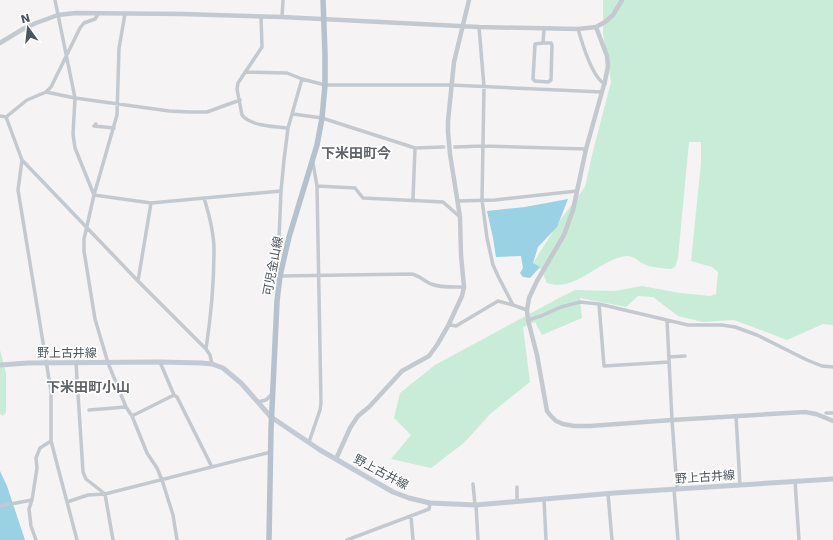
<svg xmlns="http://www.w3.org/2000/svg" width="833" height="540" font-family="'DejaVu Sans','Noto Sans JP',sans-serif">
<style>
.green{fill:#c8ecd7}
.water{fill:#9ad1e4}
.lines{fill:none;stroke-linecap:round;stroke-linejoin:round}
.minor-tunnel{stroke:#d3d3d5;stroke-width:3.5;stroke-dasharray:3.5 2;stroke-linecap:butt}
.minor{stroke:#c3c9cf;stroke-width:3.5}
.tertiary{stroke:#c3c9cf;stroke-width:4.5}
.secondary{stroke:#c3cad4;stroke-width:5}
.primary{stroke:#b6c1ce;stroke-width:5.5}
.labels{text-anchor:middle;stroke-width:3.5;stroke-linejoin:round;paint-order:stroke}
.street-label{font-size:12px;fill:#4c555e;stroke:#fff}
.quarter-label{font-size:14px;font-weight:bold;fill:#606367;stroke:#fff}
</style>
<rect width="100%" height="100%" fill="#f5f3f3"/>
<path class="green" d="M603 0H833V325L823 324 787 340 734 320 703 322 678 316 653 297 638 296 626 307 580 298 582 318 542 335 535 322 523 327 530 382 490 414 465 442 431 468 391 459 411 435 394 418 400 393 435 365 559 298 575 290 615 291 642 286 680 293 710 296 716 294 718 272 712 267 691 261 701 163V142H689L678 258 675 267 671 269C663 268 654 268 646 265 640 263 635 256 627 256 600 258 576 293 547 283L541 269 533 263 561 219 585 187 593 151 611 82 603 33Z
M0 350 6 373V412L3 416 0 414Z"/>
<path class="water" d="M568 199 557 227 538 247 533 263 540 267 530 278 523 277 520 273 523 268 521 256 496 257 493 238 487 211 525 207Z
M0 471 7 486 25 540H0Z"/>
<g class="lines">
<path class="minor-tunnel" d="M442 147H456"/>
<path class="minor" d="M55 0 75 98 73 134 75 148 94 195
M125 14 119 48 117 115 94 195 84 239V251L95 319 108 363 126 407 132 416 147 453 157 468 162 480 173 515 177 540
M261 17 262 47 238 83 237 89 242 115C250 126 276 127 288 128
M282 17 283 0
M479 27 484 87 482 200 487 238 493 265 499 278 513 305
M578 29C582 43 592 78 605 84
M543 43H551L552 45 551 80 548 82 535 81 533 79 535 44 543 43 544 29
M245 72 287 73 302 79 325 85H451L602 92
M302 79 288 128 284 160 281 191 278 262 280 276 411 274C419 275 424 281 431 284 442 288 453 287 464 287
M46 92 75 98 169 111 189 112H207L240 100
M293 114 322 118 415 148 442 147
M0 116 6 117
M6 117 22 160 138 281 206 349 210 355 212 364
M6 117 27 100 46 92 51 87 80 28 84 23 95 19 99 13
M96 124 94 126 114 128
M456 147 483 146 586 149
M22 160 18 190 51 391V441L77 540
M317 186 355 188 363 198 443 202 460 217
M94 195 151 203 281 191
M204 198C209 214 214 232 214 250 214 282 211 316 206 349
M413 199 415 148
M458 201 495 200 577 191
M138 281 151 203
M599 304 604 366 669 362
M528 320 541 316 561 307 580 302 599 304 688 325H722L735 327 757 335 807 360 822 366 833 367
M667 320 672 420 677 489
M448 326 451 325 456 326 498 301 513 305 527 310
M669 357 685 356
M160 362 174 395 177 397 212 467
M76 363 83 472 86 479 105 494 113 540
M258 402 266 400 272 394
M89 410 126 407
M826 413H833
M132 416 174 395
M736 416 740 485
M309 442 320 410 321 403 317 186 313 163
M795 481 799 540
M473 484 475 505
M517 487V501
M674 489 678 540
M608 494 612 540
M544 499 546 540
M67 502 88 495 105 494 271 452
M476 505 478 540
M0 506 32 500
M411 516 413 540
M36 540 31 526 29 509 32 500 37 468 36 458 40 448 51 441
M347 540 429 509 430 503"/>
<path class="tertiary" d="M596 27 607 56 608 66 605 81 586 149 573 210 564 235 537 281 529 298 527 310 528 320 537 355 547 411 550 415 556 421 563 424 574 426H590L672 420 805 412 816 414 833 421
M0 43 23 29 36 23 58 15 76 13 182 14 282 17 479 27 578 29 596 27 605 22 613 15 622 0
M336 459 350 428 358 416 369 407 402 371 429 356 437 345 448 326 462 296 464 287 461 255 460 217 450 154 448 132V121L454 62 469 0"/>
<path class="secondary" d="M0 365 28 363 160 362 201 363 212 364 223 368 241 383 271 417 320 450 393 492 409 498 430 503 476 505 614 493 833 479"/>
<path class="primary" d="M269 540 271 429 277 301 280 276 289 237 317 145 322 118 325 85V54L323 0"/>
</g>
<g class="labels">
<g class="street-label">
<text transform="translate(273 266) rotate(-79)" y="4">可児金山線</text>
<text x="67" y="357">野上古井線</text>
<text transform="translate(381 472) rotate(28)" y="4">野上古井線</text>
<text transform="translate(705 477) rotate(-4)" y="4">野上古井線</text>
</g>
<g class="quarter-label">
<text x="356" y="158">下米田町今</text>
<text x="88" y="392">下米田町小山</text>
</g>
</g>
<g transform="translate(28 28) rotate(345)" stroke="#ffffff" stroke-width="3" paint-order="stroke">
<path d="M0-3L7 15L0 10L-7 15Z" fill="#4c555e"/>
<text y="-6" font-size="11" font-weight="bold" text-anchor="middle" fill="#4c555e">N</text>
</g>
</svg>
